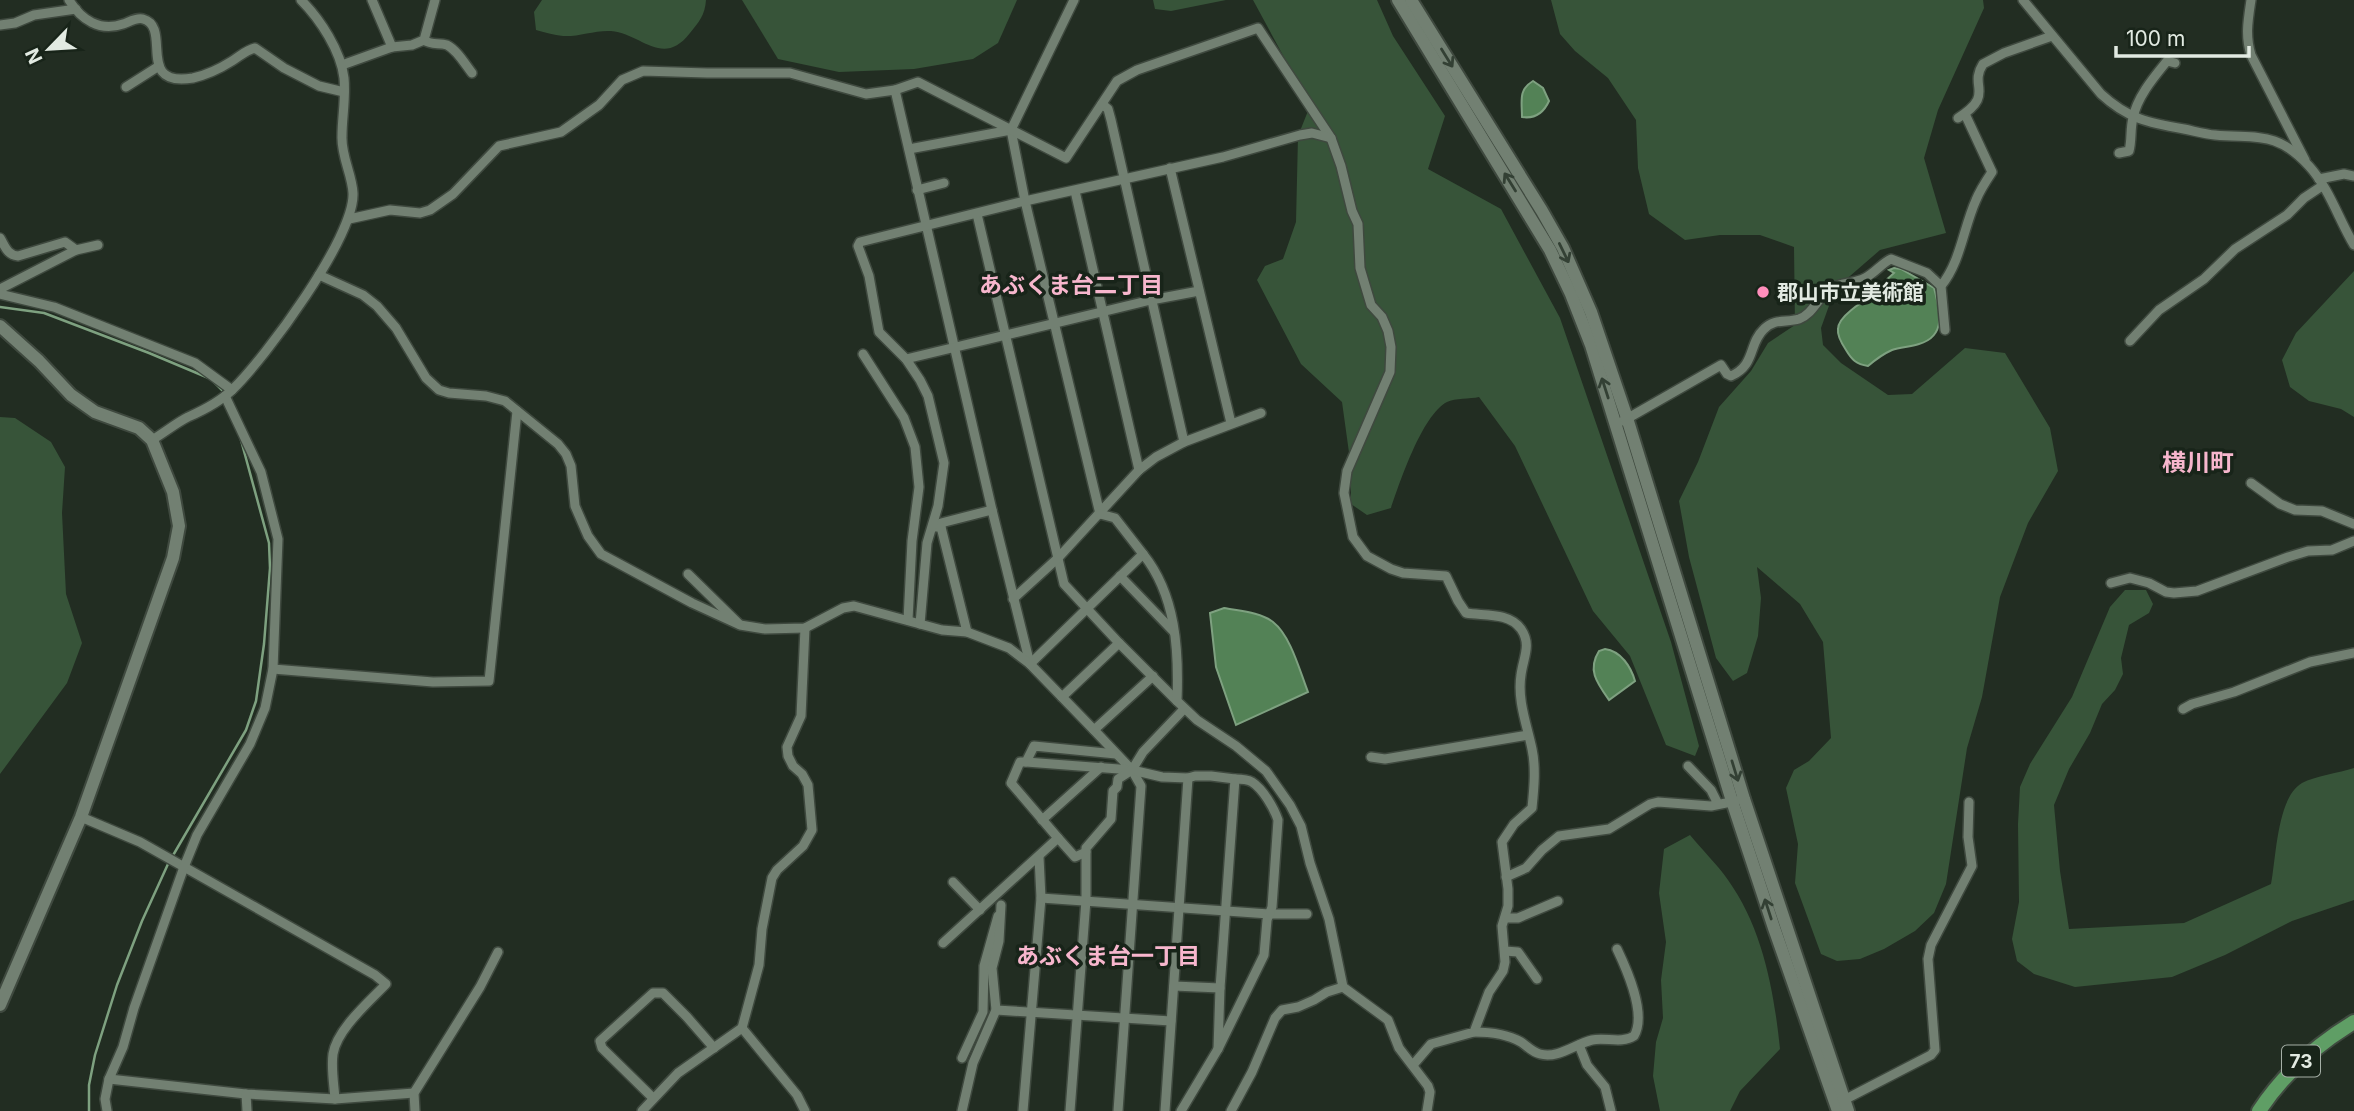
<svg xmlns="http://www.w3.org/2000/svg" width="2354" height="1111" font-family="Inter,'Noto Sans JP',sans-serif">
<rect width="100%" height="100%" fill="#222d22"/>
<g fill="#375439">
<path d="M542 0H706C705 15 699 22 690 33 663 68 642 34 611 31 595 30 578 37 563 36 554 35 544 32 536 30L534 12Z"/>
<path d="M742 0H1017L998 43 973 59 914 69 839 72 778 59Z"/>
<path d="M1153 0H1226L1171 11 1155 9Z"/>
<path d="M1253 0H1377L1393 36 1445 116 1428 169 1501 209 1560 318 1671 642 1699 746 1695 756 1666 745 1630 656 1593 611 1515 446 1479 397C1470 399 1455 398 1447 402 1422 415 1400 482 1391 508L1367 515 1351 504V467L1342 402 1301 364 1257 280 1265 266 1283 259 1296 222 1298 136 1308 111 1292 72Z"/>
<path d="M1551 0H1983L1984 8 1938 110 1924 158 1946 233 1880 250 1835 289 1821 328 1823 345 1841 363 1888 395 1912 394 1965 348 2005 353 2050 428 2058 471 2028 523 2000 597 1982 697 1967 748 1946 884 1934 913 1915 931 1884 949 1860 959 1837 961 1821 954 1795 883 1798 844 1786 788 1794 770 1809 761 1831 738 1823 642 1800 604 1757 567 1761 598 1758 636 1747 673 1733 681 1716 658 1689 557 1679 501 1698 462 1719 407 1751 371 1768 343 1795 325 1794 247 1760 235H1720L1685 240 1649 214 1638 168 1636 120 1608 78 1575 51 1560 34Z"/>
<path d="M2354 271V417L2341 409 2309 401 2290 387 2282 360 2296 333Z"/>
<path d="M0 417 15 418 51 442 65 467 62 513 66 594 82 643 67 683 0 774Z"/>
<path d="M2125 590H2146L2153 604 2149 613 2129 625 2121 658 2123 674 2115 690 2102 704 2090 733 2069 769 2054 805 2060 871 2069 929 2184 923 2271 884C2276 859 2277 797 2302 783 2315 776 2339 773 2354 768V900L2292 921 2225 955 2172 977 2075 987 2034 974 2017 961 2012 939 2019 902 2018 824 2020 787 2030 764 2072 697 2110 607Z"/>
<path d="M1690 835C1702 850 1717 864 1728 880 1763 929 1774 991 1780 1049L1740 1091 1730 1111H1660L1653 1076 1656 1042 1663 1018 1661 980 1666 942 1659 893 1664 849Z"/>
</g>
<g fill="#538256" stroke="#7ea180" stroke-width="2">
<path d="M1533 81 1543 88 1549 101C1544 112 1535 119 1522 117 1522 101 1518 90 1533 81Z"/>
<path d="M1894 268 1901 269 1934 288C1940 310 1947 336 1919 344 1910 347 1900 347 1892 350 1883 354 1875 360 1868 366 1856 364 1852 360 1846 350 1842 344 1837 336 1838 329 1838 314 1871 297 1883 289L1884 282 1894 273 1889 270Z"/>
<path d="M1224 608C1239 611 1260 612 1273 622 1291 636 1300 672 1308 692L1236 725 1216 667 1210 613Z"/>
<path d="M1605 649C1621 651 1631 667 1635 681L1609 700C1597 683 1587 670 1599 651Z"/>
</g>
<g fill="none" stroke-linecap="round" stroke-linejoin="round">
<g stroke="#7ea180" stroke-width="2.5">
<path d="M0 307 44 313 149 353 211 379 226 394"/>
<path d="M89 1111V1085L95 1055 117 985 142 921 168 864 246 730 256 701 264 644 270 568 269 543 241 440"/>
</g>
<g stroke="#3f493f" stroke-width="12">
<g id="street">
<path d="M69 0C81 20 100 32 123 24 129 22 137 17 143 19 173 27 134 88 193 78 206 75 221 68 232 61 240 56 246 50 255 48L284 68 319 86 344 92"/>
<path d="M372 0 392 47"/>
<path d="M1074 0 1011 130 1025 201 1100 514"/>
<path d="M2023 0 2101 94C2128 119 2149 123 2184 129 2194 131 2205 134 2215 135 2257 139 2276 130 2309 166 2329 188 2339 220 2354 245"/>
<path d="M2251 0C2248 20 2245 36 2251 55L2305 160"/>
<path d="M0 25 15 23 34 15 76 9"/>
<path d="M424 40C432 46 439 42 447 45 457 50 465 64 472 73"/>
<path d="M342 65 392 47 412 45 424 40 435 0"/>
<path d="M126 87 159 66"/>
<path d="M895 90 992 510 1030 664"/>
<path d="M1102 104 1108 109 1111 120 1184 442"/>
<path d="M1958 118C1996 94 1968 87 1983 64L2004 53 2052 36"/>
<path d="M909 149 1011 130"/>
<path d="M2119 153 2129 151C2132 140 2130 129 2133 118 2137 97 2154 77 2167 61L2175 63"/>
<path d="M1170 168 1231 423"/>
<path d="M2319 179 2344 174 2354 176"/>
<path d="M917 190 944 183"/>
<path d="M1075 191 1139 470"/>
<path d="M977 214 1064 584 1119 643 1177 701"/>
<path d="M349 219 390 210 420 213 430 210 453 194 499 146 561 132 599 105 622 80 643 71 707 73H790L866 94 895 90 918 82 1066 158 1117 81 1137 70 1258 28 1331 138 1341 166 1352 211 1358 224 1360 268 1371 305 1382 317 1388 331 1391 347 1390 372 1347 471 1344 493 1353 537 1367 556 1391 569 1403 573 1446 576 1458 601 1466 613C1484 616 1509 612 1521 629 1532 645 1523 658 1521 675 1517 700 1527 725 1532 749 1536 768 1534 788 1532 808L1514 824 1502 842 1508 889V906L1502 926 1505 962 1503 971 1489 992 1474 1032 1431 1044 1413 1065"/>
<path d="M0 238C5 246 7 255 18 256L65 242 76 250"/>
<path d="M319 275 363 295 377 306 396 328 426 378 439 390 449 393 486 396 505 401 558 444 566 454 571 466 575 506 588 536 601 554 692 603 740 625 765 629 805 628 843 608 854 606 942 630 967 632 1009 648 1030 664 1094 730 1132 770 1141 786 1118 1111"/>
<path d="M0 289 76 250 98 245"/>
<path d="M0 294 54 307 195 363 232 390"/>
<path d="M1945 330 1941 286C1961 261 1963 229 1976 200 1980 190 1986 181 1992 172L1965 114"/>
<path d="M2130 341 2159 310 2204 279 2235 249 2287 215 2304 198 2322 186"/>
<path d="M863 354 904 418 915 447 919 487 912 541 908 620"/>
<path d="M906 359 1151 300 1199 291"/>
<path d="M1623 421 1721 365 1727 374 1731 376C1756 365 1748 344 1764 329 1775 318 1786 323 1799 319 1813 314 1818 297 1830 289 1841 282 1854 284 1865 278 1875 273 1882 263 1891 259L1927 273 1941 286"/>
<path d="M152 440C164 433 176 423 188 417 204 410 220 402 233 389 265 358 355 237 353 193 352 174 341 156 342 136 342 117 346 98 344 78 341 51 320 19 301 0"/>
<path d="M2251 483 2280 504 2295 510 2322 511 2354 524"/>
<path d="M936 527H941V523L992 510"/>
<path d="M941 527 967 632"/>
<path d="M1143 554C1176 595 1179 650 1177 701L1197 720 1236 746 1266 771 1290 805 1301 826 1310 863 1329 919 1343 987 1388 1020 1399 1048 1428 1086 1430 1092 1427 1111"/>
<path d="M688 574 739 624"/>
<path d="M1120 576 1174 632"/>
<path d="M2111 583 2130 578 2149 583 2166 592 2174 593 2197 591 2288 557 2308 551 2332 550 2354 541"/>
<path d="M1013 599 1058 558 1139 470 1156 457 1184 442 1261 413"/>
<path d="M920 624 927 543 938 506 944 463 928 396 920 380 906 359 879 332 869 276 858 246 860 242 1025 201 1223 157 1300 135 1312 133 1331 138"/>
<path d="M1030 664 1143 554 1115 518 1100 514"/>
<path d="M273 669 433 682 489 681 517 411"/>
<path d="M1062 697 1119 643"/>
<path d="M2183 709 2192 704 2234 692 2310 662 2354 653"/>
<path d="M1094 730 1153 676"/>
<path d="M1371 757 1385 759 1528 735"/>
<path d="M1026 762 1132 770 1162 777 1188 778 1195 776H1211L1235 779 1220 988 1218 1049"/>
<path d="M1688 766 1711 790 1718 804"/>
<path d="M81 817 140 842 375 975 386 984C369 1002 337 1029 333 1054 331 1068 334 1085 335 1099"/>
<path d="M1042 820 1101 767"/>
<path d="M1058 838 1075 857 1086 852V848L1111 819 1113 791 1117 787 1118 779 1132 770 1143 752 1184 709"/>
<path d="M1506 877 1526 868 1542 850 1559 836 1609 829 1650 804 1658 802 1711 806 1736 801"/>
<path d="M953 882 980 910"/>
<path d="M1041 898 1269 914H1307"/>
<path d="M1505 918H1518L1558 901"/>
<path d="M943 943 1058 838 1011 783 1020 762H1026L1034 746 1116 754"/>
<path d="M1505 951 1518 952 1537 979"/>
<path d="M1174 986 1220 988"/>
<path d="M996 1010 1171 1021"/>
<path d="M1474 1032C1490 1032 1507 1034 1521 1042 1527 1046 1532 1052 1540 1054 1558 1059 1575 1044 1592 1040 1606 1037 1621 1044 1634 1036 1647 1014 1627 970 1617 949"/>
<path d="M1579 1045 1587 1065 1605 1087 1611 1111"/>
<path d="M962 1058 983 1012 984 966 998 916"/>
<path d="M109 1079 246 1094 335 1099 414 1093"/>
<path d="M246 1094 247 1111"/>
<path d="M653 1098 602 1048 600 1041 653 993H663L687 1017 714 1048"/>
<path d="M1844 1100 1931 1055 1935 1050 1928 959 1931 945 1972 866 1968 837 1969 802"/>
<path d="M107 1111 105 1099 109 1079 123 1047 134 1008 184 867 197 835 250 744 265 708 273 669 278 539 261 472 225 396"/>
<path d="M415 1111 414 1093 480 987 498 952"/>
<path d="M642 1111 678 1073 742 1028"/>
<path d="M805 1111 797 1095 742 1028 759 965 762 929 772 878 777 870 803 846 812 830 808 785 802 774 793 766 788 756 787 747 801 716 805 628"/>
<path d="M962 1111 973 1063 996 1010 992 968 999 941 1001 905"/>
<path d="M1023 1111 1041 898 1039 857"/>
<path d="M1070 1111 1086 900V852"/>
<path d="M1165 1111 1188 778"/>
<path d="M1181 1111 1218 1049 1264 955 1267 920 1272 907 1278 820C1274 808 1263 789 1252 782 1247 779 1240 779 1235 779"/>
<path d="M1231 1111 1252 1072 1275 1018 1282 1010 1298 1007 1314 1000 1327 992 1343 987"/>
</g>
</g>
<g stroke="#3f493f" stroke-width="16">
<g id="secondary">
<path d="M1398 0 1550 250 1571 294 1591 345 1732 801 1774 928 1838 1111"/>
<path d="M1411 0 1542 211 1563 248 1591 312 1627 418 1744 799 1848 1111"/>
<path d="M0 326 39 361 71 395 95 412 139 428 152 440 173 492 179 526 173 558 81 817 0 1005"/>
</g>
</g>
<g stroke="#3f493f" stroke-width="18">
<path id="primary" d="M2259 1111C2284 1073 2316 1045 2354 1022"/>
</g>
<use href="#street" stroke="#728072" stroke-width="9"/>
<use href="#secondary" stroke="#728072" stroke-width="12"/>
<use href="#primary" stroke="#5f9e65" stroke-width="14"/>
</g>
<defs><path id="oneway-shaft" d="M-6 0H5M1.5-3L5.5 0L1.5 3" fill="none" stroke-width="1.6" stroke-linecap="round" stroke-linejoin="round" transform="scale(1.75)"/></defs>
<g stroke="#334034">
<use href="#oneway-shaft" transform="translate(1447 58) rotate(58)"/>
<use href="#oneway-shaft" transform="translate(1510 182) rotate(-122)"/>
<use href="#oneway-shaft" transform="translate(1564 253) rotate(64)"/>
<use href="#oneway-shaft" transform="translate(1605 388) rotate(-108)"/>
<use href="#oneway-shaft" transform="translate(1735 771) rotate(73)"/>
<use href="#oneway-shaft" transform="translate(1768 909) rotate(-108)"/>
</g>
<circle fill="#ff8ebb" stroke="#182419" stroke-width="2.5" cx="1763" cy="292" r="7"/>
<g text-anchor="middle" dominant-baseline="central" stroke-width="7" stroke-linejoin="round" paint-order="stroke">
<rect fill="#182419" stroke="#a5afa6" stroke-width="2" x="2282" y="1045.5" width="38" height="31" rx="5"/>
<g font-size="19" font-weight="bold" fill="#e2eae2">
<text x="2301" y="1061">73</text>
</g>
<g font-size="21" font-weight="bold" fill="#e2eae2" stroke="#182419" text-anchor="start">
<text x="1777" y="292">郡山市立美術館</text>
</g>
<g font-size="23" font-weight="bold" fill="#f7b6cd" stroke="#182419">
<text x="1071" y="285">あぶくま台二丁目</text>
<text x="1108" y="956">あぶくま台一丁目</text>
</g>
<g font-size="24" font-weight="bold" fill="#f7b6cd" stroke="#182419">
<text x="2198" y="462">横川町</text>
</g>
</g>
<g transform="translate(49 49) rotate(245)" stroke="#182419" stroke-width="5" paint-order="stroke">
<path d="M0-5L12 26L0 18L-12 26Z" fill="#e2eae2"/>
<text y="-10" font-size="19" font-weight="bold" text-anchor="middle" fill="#e2eae2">N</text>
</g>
<path d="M2116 46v10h133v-10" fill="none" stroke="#e2eae2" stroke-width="3.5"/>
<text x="2126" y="46" font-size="21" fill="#e2eae2" stroke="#182419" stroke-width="5" paint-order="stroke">100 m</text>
</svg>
